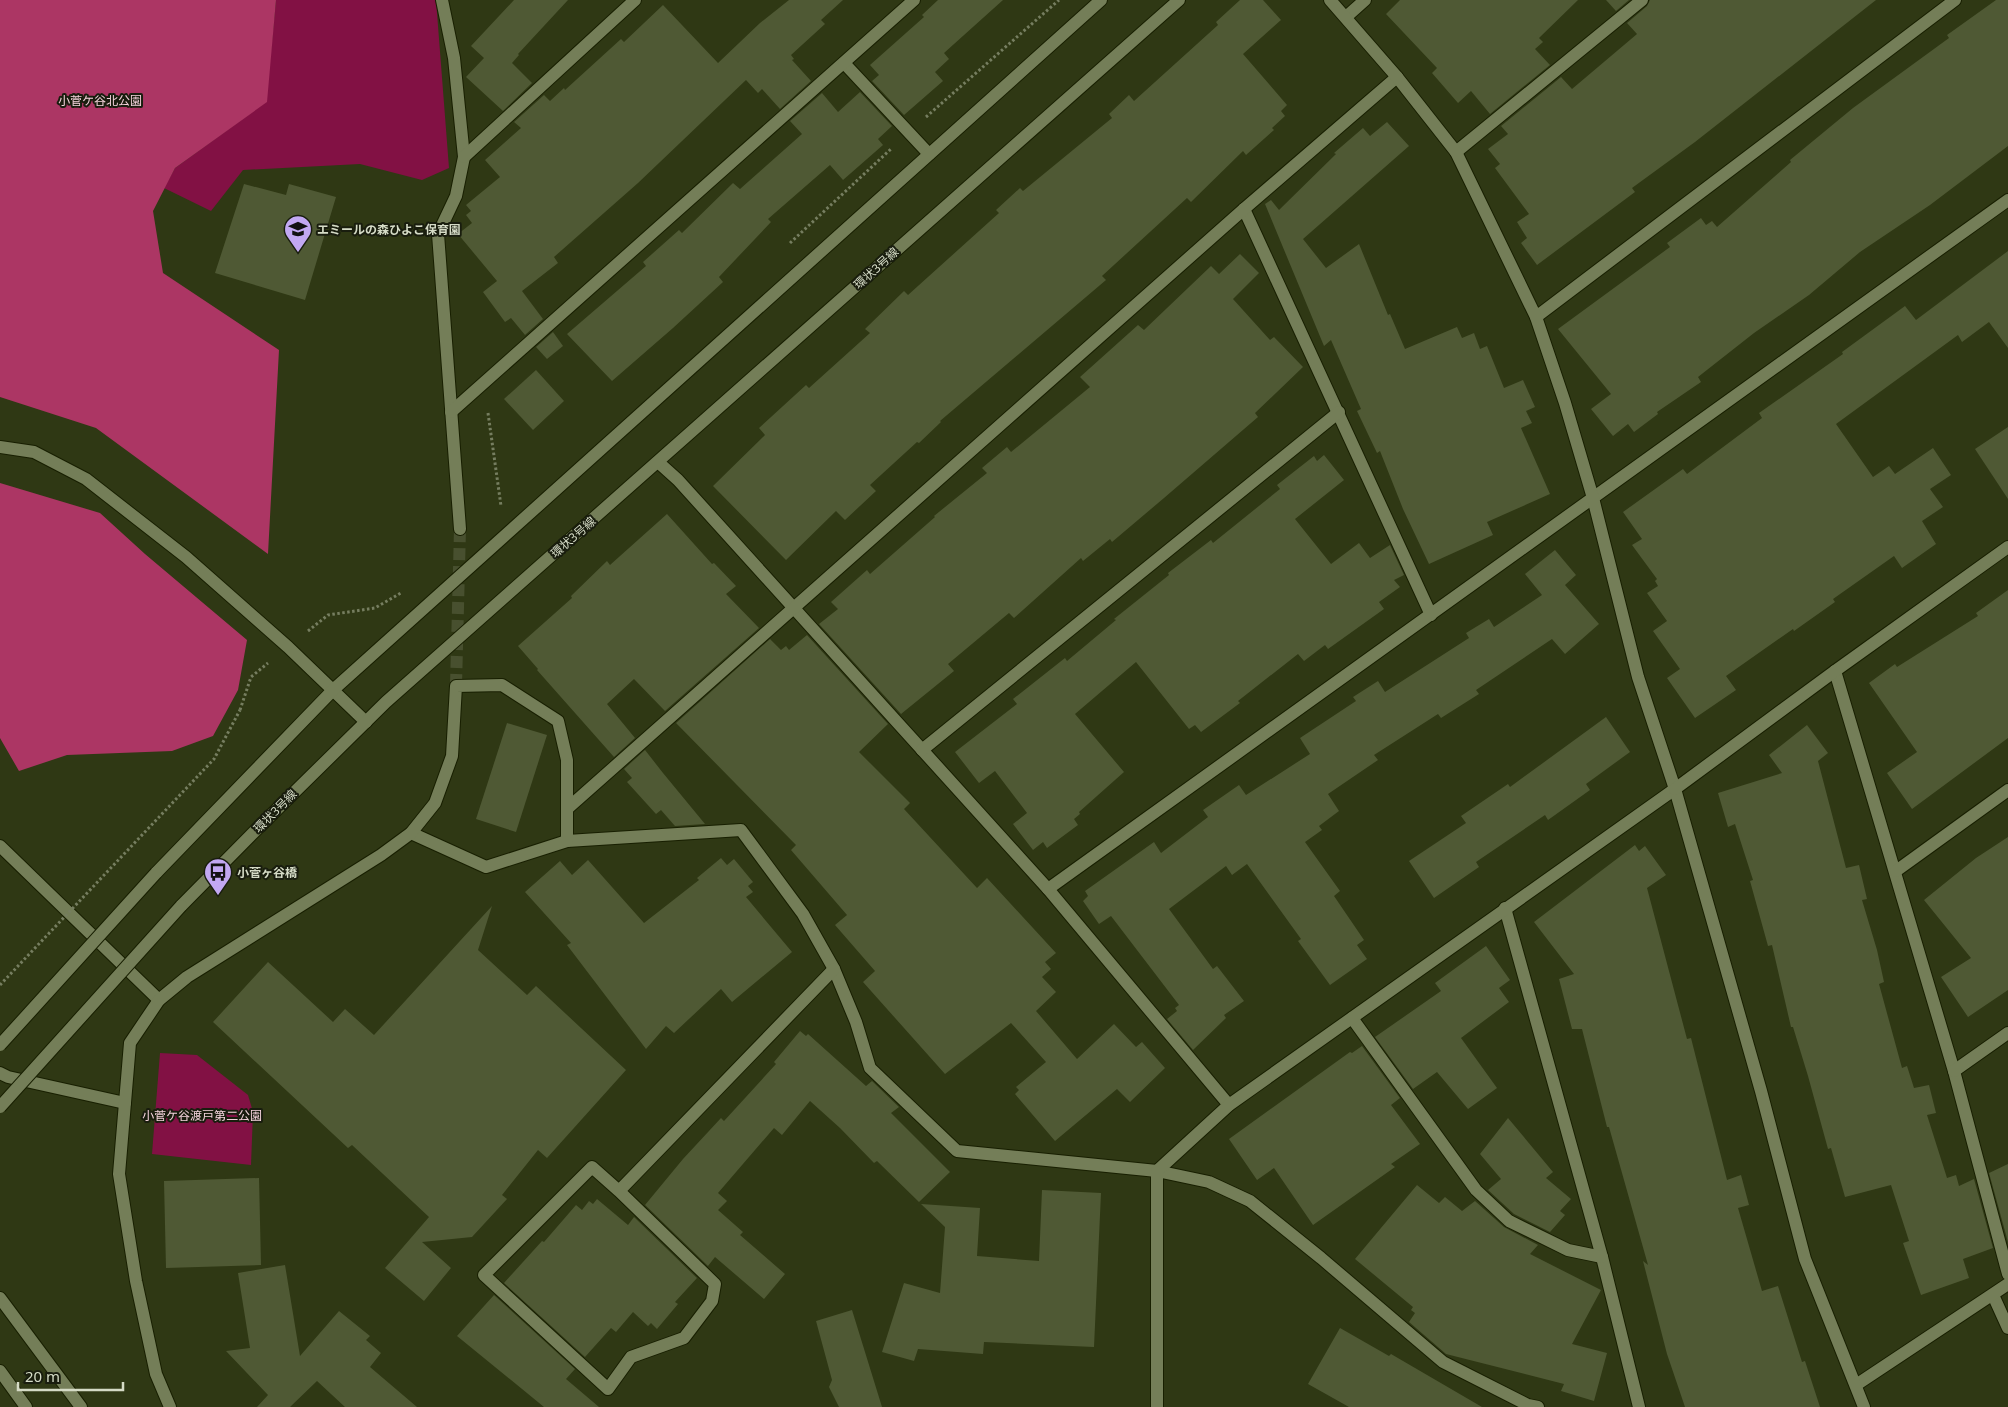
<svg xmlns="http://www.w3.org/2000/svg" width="2008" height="1407" font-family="'Noto Sans','Noto Sans JP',sans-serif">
<rect width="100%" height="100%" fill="#2f3814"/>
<g fill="#821144">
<path d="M276 0H436L449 168 422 180 360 164 243 170 211 211 164 188 175 168 266 102Z"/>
<path d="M160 1053 197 1055 248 1095 253 1112 251 1165 152 1154Z"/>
</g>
<g fill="#ac3664">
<path d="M0 0H276L267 102 175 168 153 211 163 273 279 350 268 554 96 428 0 397Z"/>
<path d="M0 483 100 513 145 554 247 640 238 690 213 736 172 751 67 755 19 771 0 738Z"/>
</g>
<g fill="#4f5934">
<path d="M514 0H568L518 54 519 55 512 63 532 83 503 111 466 77 484 58 471 46Z"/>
<path d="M789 0H843L821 20 825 24 791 55 794 59 792 60 811 81 780 109 762 89 758 93 746 80 638 183 554 257 558 263 522 291 543 319 525 335 511 318 505 322 483 292 497 281 458 234 472 223 466 215 471 211 466 205 500 177 485 160 521 128 514 122 544 95 550 101 564 88 565 90 621 39 624 42 663 5 718 63 760 23Z"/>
<path d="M938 0H1003L944 53 949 59 935 72 943 81 904 115 872 81 879 75 870 65 924 17 922 15Z"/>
<path d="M1240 0H1263L1281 20 1243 54 1287 105 1281 111 1285 116 1272 128 1274 130 1246 155 1243 151 1191 202 1187 198 1102 276 1106 280 940 421 941 422 919 443 917 442 870 485 876 491 845 520 836 511 786 560 713 486 765 435 759 428 806 385 809 388 870 333 865 329 904 291 908 295 999 213 996 210 1020 188 1023 191 1112 118 1109 114 1129 95 1134 101 1218 25 1216 22Z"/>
<path d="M1400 0H1578L1539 38 1543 42 1535 49 1550 65 1490 114 1471 91 1458 103 1432 73 1437 68 1386 14Z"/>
<path d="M1606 0H1629L1616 11Z"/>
<path d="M1650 0H1876L1695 142 1632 188 1635 192 1537 265 1521 243 1527 238 1517 222 1529 214 1495 168 1500 164 1488 149 1508 134 1501 126 1561 77 1572 89 1637 34 1627 23 1647 6Z"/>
<path d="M1996 0H2008V146L1930 205 1860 252 1809 295 1754 333 1698 377 1701 382 1657 412 1658 414 1634 432 1628 424 1613 436 1591 409 1611 394 1558 329 1670 247 1667 243 1701 218 1706 225 1712 221 1717 227 1791 162 1790 160 1853 108 1949 38 1947 35Z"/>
<path d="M860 92 892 126 878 139 883 145 843 180 830 165 768 219 771 222 719 277 723 282 673 328 612 381 567 334 646 266 643 262 679 230 682 233 733 183 740 189 802 134 790 121 822 93 838 112Z"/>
<path d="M1387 122 1409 146 1303 239 1326 268 1359 244 1388 315 1390 314 1405 349 1457 327 1462 338 1474 333 1480 349 1487 346 1504 388 1523 380 1535 407 1526 411 1532 423 1521 428 1550 494 1487 522 1493 535 1429 564 1403 509 1380 451 1377 453 1357 411 1361 409 1331 340 1324 346 1265 204 1271 200 1279 210 1336 154 1334 153 1363 128 1370 136Z"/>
<path d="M244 184 286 195 289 184 336 197 305 300 215 273Z"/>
<path d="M2008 251V348L1989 322 1962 342 1958 335 1836 424 1873 477 1889 466 1895 474 1933 448 1951 475 1930 489 1943 507 1922 521 1936 544 1902 568 1894 556 1833 599 1835 602 1794 631 1793 629 1726 676 1736 690 1695 718 1667 678 1680 669 1653 631 1667 621 1647 593 1658 586 1655 581 1657 579 1632 545 1642 539 1623 512 1683 469 1687 474 1762 418 1759 413 1843 354 1842 352 1905 306 1916 320Z"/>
<path d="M1240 254 1259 273 1233 299 1270 340 1274 337 1303 367 1255 413 1258 417 1164 498 1112 542 1110 539 1083 561 1081 558 1014 618 1009 613 948 664 954 671 901 714 819 624 838 609 831 602 867 570 870 574 935 517 934 516 987 473 982 468 1007 447 1011 452 1090 387 1080 377 1138 325 1144 330 1211 266 1219 274Z"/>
<path d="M553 332 563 346 547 359 536 347Z"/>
<path d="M536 370 564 401 533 430 504 399Z"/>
<path d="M2008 427V499L1975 449Z"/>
<path d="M1324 455 1344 480 1295 519 1331 564 1359 543 1370 558 1390 545 1404 575 1394 580 1400 587 1379 602 1384 609 1328 649 1325 645 1304 661 1298 654 1238 701 1240 703 1201 732 1195 725 1189 729 1136 662 1075 714 1124 772 1079 812 1080 814 1074 819 1078 825 1047 848 1043 842 1033 850 1013 824 1027 813 995 771 979 783 955 752 1017 704 1013 699 1065 658 1067 661 1116 620 1114 619 1169 575 1168 573 1211 540 1213 543 1280 489 1277 485 1314 456 1317 461Z"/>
<path d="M667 514 712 564 714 563 736 586 726 594 759 628 665 711 634 679 607 704 635 738 614 757 537 670 538 669 518 646 572 598 571 596 607 561 610 565Z"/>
<path d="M1555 550 1576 575 1565 585 1599 624 1565 654 1552 639 1476 690 1479 694 1441 718 1438 714 1374 755 1378 760 1328 794 1339 811 1319 826 1322 830 1305 842 1340 891 1334 896 1364 940 1357 945 1367 959 1330 985 1298 941 1301 939 1247 864 1232 875 1226 866 1169 909 1213 969 1217 966 1244 1001 1224 1015 1226 1018 1193 1050 1167 1019 1177 1011 1175 1008 1179 1005 1111 916 1099 924 1083 901 1088 896 1085 891 1154 842 1161 853 1208 817 1203 810 1239 785 1246 795 1310 754 1300 738 1356 701 1353 697 1378 681 1385 692 1469 638 1466 633 1489 619 1494 627 1542 595 1525 574Z"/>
<path d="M2008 590V738L1912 809 1887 773 1917 752 1869 683 1895 664 1897 667 1978 616 1976 613Z"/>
<path d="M807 635 888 724 859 752 910 803 904 809 977 888 987 878 1056 953 1045 962 1051 969 1042 977 1056 992 1036 1011 1077 1059 1114 1024 1136 1047 1142 1042 1165 1068 1130 1102 1117 1089 1055 1141 1015 1094 1019 1090 1016 1087 1046 1062 1011 1023 945 1074 863 982 875 971 835 925 847 915 791 850 796 845 676 723 770 639 781 650 786 646 789 650Z"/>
<path d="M1606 717 1630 752 1586 784 1590 790 1548 820 1545 815 1476 862 1479 867 1434 898 1409 861 1466 823 1461 816 1508 784 1510 787Z"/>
<path d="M507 723 547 735 516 832 476 819Z"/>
<path d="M1807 725 1828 753 1818 761 1846 868 1859 865 1867 899 1862 900 1877 950 1884 982 1879 984 1902 1068 1907 1066 1914 1088 1929 1085 1936 1113 1927 1115 1947 1178 1956 1175 1959 1186 1974 1179 1993 1248 1963 1259 1969 1278 1921 1295 1903 1243 1909 1241 1891 1185 1845 1197 1831 1148 1828 1149 1808 1076 1793 1027H1791L1772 945 1768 946 1750 881 1753 880 1735 824 1728 827 1718 793 1782 773 1769 755Z"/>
<path d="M645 750 663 773 705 824 675 826 661 810 656 814 627 782 632 778 624 769Z"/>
<path d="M2008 837V990L1968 1017 1941 977 1971 958 1924 900 1976 858Z"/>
<path d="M1635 845 1639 851 1645 846 1666 875 1647 888 1687 1039 1691 1038 1727 1180 1741 1175 1749 1205 1738 1208 1762 1291 1778 1286 1802 1362 1805 1361 1820 1407H1685L1667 1354 1643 1261 1648 1265 1609 1127H1607L1582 1029H1572L1559 979 1574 974 1534 922Z"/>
<path d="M721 858 727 865 734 859 753 882 748 886 753 892 746 897 792 952 732 1002 721 989 674 1033 666 1026 646 1049 567 945 571 943 525 892 560 861 572 875 588 860 644 923 699 880 697 878Z"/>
<path d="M492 906 478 950 527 995 536 986 626 1070 547 1158 538 1150 502 1195 507 1199 472 1237 422 1242 451 1268 424 1301 385 1268 429 1217 352 1145 348 1148 213 1022 268 962 333 1022 345 1009 374 1035Z"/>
<path d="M1486 946 1510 980 1499 988 1509 1002 1461 1038 1497 1088 1468 1109 1437 1072 1413 1089 1375 1037 1441 991 1435 983Z"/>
<path d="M800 1031 806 1036 808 1034 866 1086 872 1081 899 1107 891 1113 950 1172 919 1202 877 1161 874 1163 840 1128 810 1101 782 1135 774 1128 718 1193 727 1201 718 1210 743 1232 740 1235 785 1274 764 1299 715 1257 708 1266 645 1205 683 1159 721 1118 724 1121 776 1064 774 1062Z"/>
<path d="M1362 1046 1400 1098 1391 1105 1420 1144 1391 1164 1395 1167 1313 1225 1274 1168 1257 1180 1229 1139 1350 1052 1352 1053Z"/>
<path d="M1508 1118 1553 1172 1546 1178 1571 1199 1560 1211 1565 1215 1550 1232 1514 1214 1488 1190 1501 1179 1480 1154Z"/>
<path d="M2008 1164V1242L1989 1173Z"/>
<path d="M259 1178 261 1265 166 1268 164 1181Z"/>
<path d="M1417 1185 1439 1203 1445 1197 1462 1211 1475 1201 1504 1227 1538 1245 1530 1254 1601 1290 1572 1344 1607 1353 1594 1401 1561 1391 1564 1384 1446 1354 1409 1322 1415 1313 1411 1310 1413 1307 1355 1259Z"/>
<path d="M1042 1190 1101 1193 1094 1347 984 1342 983 1354 918 1349 914 1361 882 1352 904 1283 940 1293 945 1227 921 1204 980 1208 977 1256 1039 1261Z"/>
<path d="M597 1199 628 1225 634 1217 697 1278 675 1302 678 1304 657 1329 651 1323 648 1326 633 1312 616 1332 611 1328 585 1357 504 1283 542 1241 544 1242 576 1205 582 1210 589 1201 593 1204Z"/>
<path d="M285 1265 300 1356 339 1311 370 1336 366 1340 381 1353 370 1367 417 1407H345L317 1381 290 1407H257L268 1395 226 1351 250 1348 238 1273Z"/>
<path d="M494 1295 575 1369 566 1379 599 1407H544L457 1336Z"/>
<path d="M852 1310 882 1407H839L829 1387 832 1380 816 1321Z"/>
<path d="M1340 1328 1389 1356 1391 1354 1482 1407H1349L1308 1384Z"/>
</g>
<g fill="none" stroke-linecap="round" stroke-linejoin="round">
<path stroke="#48502f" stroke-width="12" stroke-dasharray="12 6" stroke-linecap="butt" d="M456 686 460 529"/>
<g stroke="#181f00" stroke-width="14">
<g id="minor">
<path d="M442 0 454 58 464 157 456 196 438 234 460 529"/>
<path d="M1346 17 1365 0"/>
<path d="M844 63 929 154"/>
<path d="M1456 152 1642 0"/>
<path d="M464 157 635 0"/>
<path d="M1244 209 1431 615"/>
<path d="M1536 317 1955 0"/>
<path d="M451 412 914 0"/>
<path d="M658 462 678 480 1048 889 1229 1105"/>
<path d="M1835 671 1954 1071 2008 1274"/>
<path d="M922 750 1339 412"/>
<path d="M568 808 1244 209 1397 77"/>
<path d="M411 833 486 867 567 841 741 830 803 914 834 969 856 1022 870 1068 957 1151 1157 1171 1209 1182 1250 1201 1321 1258 1443 1362 1528 1405 1538 1407"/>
<path d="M0 846 159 1000"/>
<path d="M1896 871 2008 790"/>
<path d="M1048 889 2008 200"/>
<path d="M1505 908 1602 1257 1639 1407"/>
<path d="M1352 1018 1476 1190 1509 1221 1568 1250 1602 1257"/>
<path d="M1954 1071 2008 1033"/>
<path d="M0 1073 8 1077 125 1103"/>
<path d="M619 1191 592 1167 484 1275 608 1389 631 1357 684 1338 712 1301 715 1284 619 1191 834 969"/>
<path d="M1993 1295 2008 1328"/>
<path d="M1856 1385 2008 1284"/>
<path d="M170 1407 156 1374 136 1281 119 1174 130 1043 159 1000 187 977 381 855 411 833 435 803 452 756 456 686 502 685 558 721 567 760V841"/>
<path d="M1157 1407V1171L1229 1105 1675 789"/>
</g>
</g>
<g stroke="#181f00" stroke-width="14">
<g id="tertiary">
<path d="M1330 0 1397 77 1456 152 1536 317 1565 403 1593 498 1638 677 1675 789 1761 1091 1805 1259 1864 1407"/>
<path d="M0 447 34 452 86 479 186 557 288 647 366 722"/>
<path d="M1675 789 1835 671 2008 547"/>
<path d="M156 873 333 690 1101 0"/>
<path d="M181 906 258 828 386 702 1179 0"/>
<path d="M0 1298 81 1407"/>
<path d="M0 1371 26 1407"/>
</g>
</g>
<g stroke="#767e60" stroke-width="3" stroke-dasharray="2.5 2.5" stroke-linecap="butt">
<path d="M926 117 1059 0"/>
<path d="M790 243 892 148"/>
<path d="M488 413 501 506"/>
<path d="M308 631 328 615 375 608 401 593"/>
<path d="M240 710 251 677 268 663"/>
</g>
<use href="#minor" stroke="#747e58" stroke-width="12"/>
<use href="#tertiary" stroke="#747e58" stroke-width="12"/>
<g stroke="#181f00" stroke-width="14" stroke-linecap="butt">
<g id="tertiary-bridge">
<path d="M0 1045 156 873"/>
<path d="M0 1107 181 906"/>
</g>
</g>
<path stroke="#767e60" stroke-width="3" stroke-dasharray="2.5 2.5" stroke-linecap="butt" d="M0 985 214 759 240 710"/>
<use href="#tertiary-bridge" stroke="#747e58" stroke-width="12"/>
</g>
<defs>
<g id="school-pin" transform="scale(1.4375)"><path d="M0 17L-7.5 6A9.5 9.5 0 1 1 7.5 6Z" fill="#c2a8f2" stroke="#191d0e"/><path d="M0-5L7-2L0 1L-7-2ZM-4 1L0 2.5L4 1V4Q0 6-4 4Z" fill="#111"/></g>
<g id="bus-pin" transform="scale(1.4375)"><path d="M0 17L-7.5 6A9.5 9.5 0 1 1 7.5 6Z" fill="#c2a8f2" stroke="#191d0e"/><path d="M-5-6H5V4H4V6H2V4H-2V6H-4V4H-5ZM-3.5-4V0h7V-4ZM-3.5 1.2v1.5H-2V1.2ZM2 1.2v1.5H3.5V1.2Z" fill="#111"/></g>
</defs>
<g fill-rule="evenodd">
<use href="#school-pin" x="298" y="229"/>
<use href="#bus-pin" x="218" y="872"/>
</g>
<g text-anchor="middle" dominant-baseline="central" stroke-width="4" stroke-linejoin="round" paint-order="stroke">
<g font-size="12" fill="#f4d3dc" stroke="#191d0e">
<text x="100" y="100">小菅ケ谷北公園</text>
<text x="202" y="1115">小菅ケ谷渡戸第二公園</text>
</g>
<g font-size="12" font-weight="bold" fill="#d5dbc6" stroke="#191d0e" text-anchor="start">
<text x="317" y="229">エミールの森ひよこ保育園</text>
<text x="237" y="872">小菅ヶ谷橋</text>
</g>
<g font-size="12" fill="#d5dbc6" stroke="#191d0e">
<text transform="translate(876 268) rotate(-42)">環状3号線</text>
<text transform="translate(573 537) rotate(-41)">環状3号線</text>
<text transform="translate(275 811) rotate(-45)">環状3号線</text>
</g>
</g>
<path d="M18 1382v8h105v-8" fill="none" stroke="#d5dbc6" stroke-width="2.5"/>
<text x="25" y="1382" font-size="15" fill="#d5dbc6" stroke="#191d0e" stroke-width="4" paint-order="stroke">20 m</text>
</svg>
